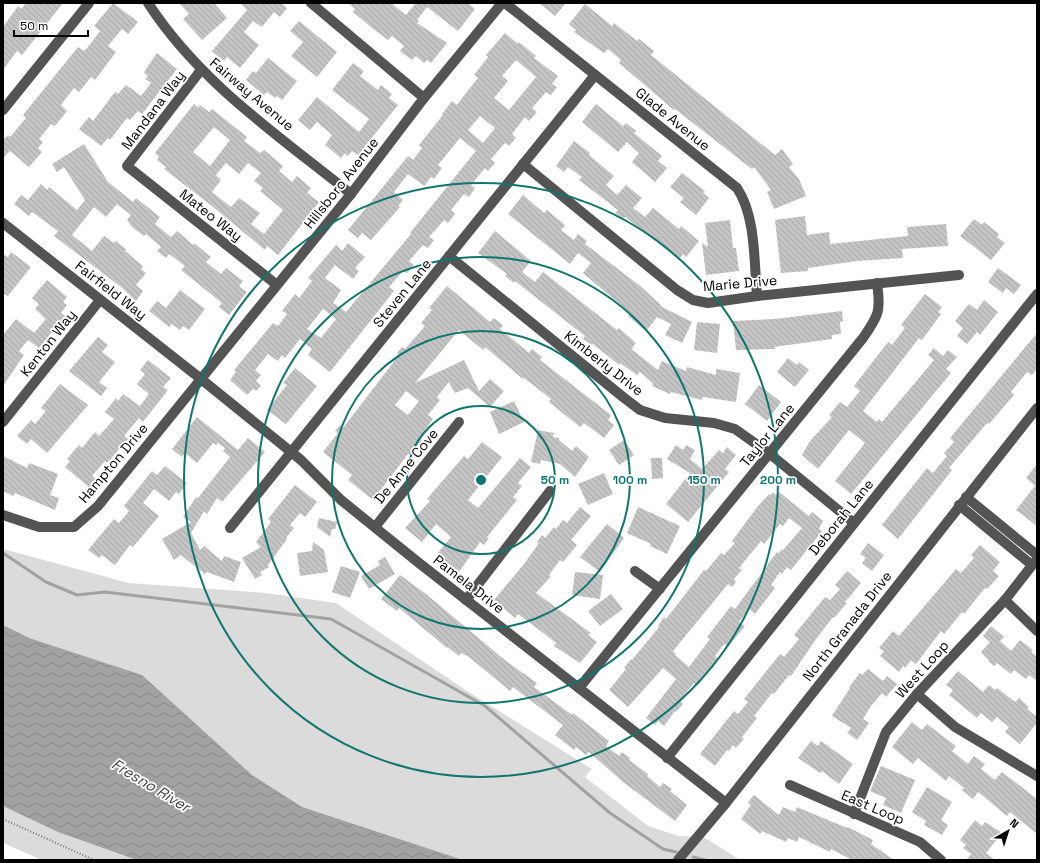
<svg xmlns="http://www.w3.org/2000/svg" width="1040" height="863" font-family="'Space Grotesk',sans-serif">
<defs>
<pattern id="water-waves" width="16" height="10" patternUnits="userSpaceOnUse"><rect width="16" height="10" fill="#a2a2a2"/><path d="M0 5q4-4 8 0t8 0" fill="none" stroke="#8a8a8a"/></pattern>
<pattern id="building-back-hatch" width="6" height="6" patternUnits="userSpaceOnUse"><rect width="6" height="6" fill="#c4c4c4"/><path d="M-1 5l2 2M0 0l6 6M5-1l2 2" fill="none" stroke="#a7a7a7"/></pattern>
</defs>
<rect width="100%" height="100%" fill="#fff"/>
<path fill="#dbdbdb" d="M3 549 129 583 266 593 336 603 467 691 592 769 585 777 648 826 679 836 704 837 740 860H42L3 843Z"/>
<path fill="url(#water-waves)" d="M3 625 29 638 142 675 252 775 302 807 463 860H137L58 832 3 806Z"/>
<g fill="none" stroke-linecap="round" stroke-linejoin="round">
<g stroke="#a2a2a2" stroke-width="3">
<path d="M3 553 46 582 77 595 105 592 331 619 485 706 610 813 663 849 676 852"/>
<path d="M693 857 705 860"/>
</g>
</g>
<g fill="url(#building-back-hatch)" fill-rule="evenodd">
<path d="M26 3H63L22 55 17 51 3 70V27L18 6 21 9Z"/>
<path d="M113 3 138 22 128 34 122 29 108 46 116 52 95 80 91 77 79 92 74 88 61 105 67 111 55 126 51 124 39 139 43 142 38 148 42 152 29 167 10 151 3 158V140L8 135 10 137 26 118 23 115 78 47 84 51 88 47 100 31 94 26Z"/>
<path d="M179 3H214L227 18 202 40 183 19 189 14Z"/>
<path d="M240 3H281L287 8 280 17 274 12 262 27 253 21 244 32 259 45 240 68 227 57 224 61 212 51 247 10Z"/>
<path d="M348 3H391L406 15 416 3H468L475 9 458 31 427 7 417 20 419 21 417 23 447 43 431 63 427 60 424 63 416 56 412 60 400 51 404 46 392 36 388 40 372 28 353 12 355 9Z"/>
<path d="M539 3H566L555 16Z"/>
<path d="M585 4 612 26 614 23 637 41 639 39 654 51 651 55 775 155 782 149 793 164 789 167 799 179 806 196 774 209 767 192 771 190 754 167 752 169 675 109 674 110 619 63 621 60 608 49 604 53 574 32 576 30 569 24Z"/>
<path d="M299 21 337 52 317 77 291 56 303 42 290 31Z"/>
<path d="M505 33 518 44 519 42 536 56 534 58 558 76 552 84 557 87 551 95 546 92 532 108 537 112 529 121 525 117 512 134 516 138 509 146 505 143 491 159 495 163 488 171 485 168 471 185 475 188 469 197 464 194 451 210 455 214 448 223 444 220 429 237 434 240 428 248 423 245 409 261 414 265 407 273 403 271 389 287 394 291 330 372 308 355 312 349 300 339 285 358 282 355 278 361 268 354 255 370 261 375 256 381 261 386 256 391 253 389 247 395 230 380 236 372 234 370 273 323 278 326 287 314 282 311 295 294 299 298 312 281 308 278 336 245 342 251 348 243 365 257 355 268 359 271 353 279 335 265 325 278 341 290 333 303 346 312 411 234 410 233 471 157 476 151 460 138 438 165 442 168 434 179 431 177 424 186 408 174 394 192 403 200 398 206 400 207 371 240 362 233 358 238 348 230 408 156 413 160 422 148 419 145 443 115 442 114 452 101 457 105 466 93 478 78 474 75 488 57 486 55ZM516 60 536 77 509 110 494 98 508 81 502 76ZM480 116 495 128 483 143 468 130ZM323 309 336 319 321 338 307 329Z"/>
<path d="M157 53 177 69 142 114 138 111 130 120 127 118 110 140 108 138 101 146 79 129 89 117 93 121 115 92 118 94 126 85 141 96 151 83 145 79 148 76 144 72Z"/>
<path d="M268 58 297 81 282 100 277 96 275 98 267 92 264 95 246 80 253 71 256 73Z"/>
<path d="M353 63 364 71 360 76 378 90 381 85 392 94 389 98 398 105 358 155 352 151 348 156 345 153 341 158 325 145 332 135 317 122 310 130 298 120 317 97 359 132 369 119 332 90Z"/>
<path d="M194 104 198 108 200 105 209 112 212 109 247 137 244 141 260 153 264 150 283 166 279 171 292 182 297 176 311 188 307 193 319 202 278 255 267 246 265 250 212 206 164 169 166 167 157 160 159 157 155 153ZM214 127 230 140 210 166 193 152ZM226 163 239 174 248 163 261 173 254 181 263 188 260 191 283 210 264 234 251 224 260 213 239 198 231 207 212 192 221 180 216 175Z"/>
<path d="M596 104 623 126 626 123 636 131 634 133 662 156 658 161 667 168 655 182 632 162 639 153 627 142 618 152 582 122Z"/>
<path d="M574 141 590 153 589 155 614 176 606 185 617 195 626 185 642 198 633 208 645 217 653 208 679 229 681 226 699 241 686 257 683 254 679 260 625 217 623 219 615 213 618 210 579 180 582 177 568 167 564 172 556 166Z"/>
<path d="M84 144 108 182 133 202 136 198 160 217 155 224 171 237 177 231 193 245 194 243 211 257 206 262 221 274 226 268 243 281 239 286 247 292 229 315 219 307 222 303 181 270 185 266 169 254 166 258 157 251 161 247 146 234 144 236 132 227 127 220 131 215 117 204 106 217 94 207 72 235 92 251 104 236 114 243 115 241 126 249 125 251 143 266 141 269 146 273 136 285 143 291 136 301 121 287 54 236 58 231 32 212 29 216 14 204 21 195 28 200 41 184 47 190 49 187 77 210 85 200 64 167 57 172 52 164Z"/>
<path d="M682 173 705 191 703 193 709 198 696 215 680 202 684 198 670 187Z"/>
<path d="M523 195 544 213 547 210 565 225 561 230 574 240 578 234 587 241 585 244 639 285 661 305 660 306 692 322 682 343 665 335 671 324 657 317 646 331 628 316 630 313 583 273 591 263 578 253 570 264 508 214Z"/>
<path d="M805 216 807 235 829 232 830 244 908 236 907 227 946 224 948 246 902 249 903 258 857 261 808 268V271L781 273 775 220Z"/>
<path d="M974 219 982 225 984 222 999 234 997 237 1005 243 991 260 960 236Z"/>
<path d="M730 220 733 248H736L739 271 706 275 702 243 708 247 705 223Z"/>
<path d="M495 231 531 261 522 272 535 282 543 272 617 330 619 328 636 343 631 349 658 370 662 361 686 371 687 367 716 375V369L740 373 736 402 703 397 702 400 671 392 670 394 652 386 653 383 640 372 637 375 620 363 619 365 593 344 592 345 583 339 585 336 515 281 514 283 505 276 507 274 478 253Z"/>
<path d="M11 252 31 267 8 296 3 293V254L8 257Z"/>
<path d="M998 268 1021 285 1014 294 1006 288 1003 293 988 282Z"/>
<path d="M47 280 67 297 63 302 67 305 61 313 65 316 39 348 28 340 19 351 24 355 3 386V335L16 319 34 333 46 319 35 309 39 304 32 298Z"/>
<path d="M447 286 490 322 494 318 503 325 500 329 529 353 532 349 542 357 540 360 611 415 608 420 614 425 604 438 584 423 580 427 549 402 551 399 524 378 523 379 485 347 483 350 459 330 415 383 464 360 479 391 490 379 504 391 490 407 468 388 455 393 449 382 437 397 440 400 428 415 433 419 419 438 422 440 409 455 408 454 373 500 348 480 352 475 323 452 338 433 335 431 340 425 343 428 399 355 397 353 402 347 405 349 425 326 421 323 432 310 429 308ZM406 391 419 401 408 415 395 405Z"/>
<path d="M180 290 205 309 189 330 183 326 180 330 172 324 169 327 149 311 157 301 166 308Z"/>
<path d="M925 294 942 307 938 312 941 314 922 340 919 338 863 411 877 422 879 419 882 422 934 360 928 355 934 348 943 356 948 350 957 357 946 369 951 373 851 494 835 481 865 443 849 430 818 469 802 455 810 441 832 417 829 415 840 402 847 407 860 391 854 386 888 342 892 345 905 328 901 325Z"/>
<path d="M984 300 998 312 980 335 977 332 967 344 957 336 963 328 955 321 969 304 977 310Z"/>
<path d="M842 311 843 321 840 322 841 334 832 335V339L774 347 776 349 736 350 733 321 774 319Z"/>
<path d="M697 322 720 324 717 353 694 350Z"/>
<path d="M1037 333V369L1032 375 1027 372 1011 392 1014 395 989 424 987 423 949 468 952 470 898 539 882 525 927 468 933 473 947 456 944 453 954 442 950 438Z"/>
<path d="M98 337 108 345 102 352 115 362 99 382 107 388 101 396 69 371Z"/>
<path d="M788 358 797 365 799 362 809 370 795 387 777 372Z"/>
<path d="M148 360 171 378 163 387 168 390 143 422 139 418 124 436 128 439 107 463 105 461 92 476 97 480 90 488 65 467 70 461 67 459 79 445 82 448 95 432 99 436 114 419 105 412 116 398 118 401 123 394 140 406 149 394 137 384 145 374 140 370Z"/>
<path d="M295 368 317 386 286 424 267 410 287 385 283 383Z"/>
<path d="M60 384 88 405 47 453 31 439 27 444 17 436 31 420 35 424 46 411 41 408Z"/>
<path d="M759 385 781 402 767 421 745 404Z"/>
<path d="M514 401 524 422 499 434 490 412Z"/>
<path d="M197 417 238 450 248 438 265 452 222 502 217 498 207 514 204 511 191 533 200 550 204 546 222 561 224 556 241 562 234 582 207 572 205 574 181 555 174 560 162 539 191 522 183 517 196 497 198 498 230 457 223 451 225 448 218 443 216 445 213 443 197 463 185 453 182 457 172 449Z"/>
<path d="M538 430 554 433 553 437 559 438V440L572 451 576 446 589 457 575 477 560 464 541 460 540 464 531 462Z"/>
<path d="M624 440 634 455 619 465 609 450Z"/>
<path d="M482 442 502 457 468 500 478 508 520 458 531 467 518 483 522 486 513 497 517 500 487 537 489 538 484 545 480 542 459 572 437 554 451 537 436 524 422 542 405 528 430 501 427 499 432 493 464 456 468 459Z"/>
<path d="M676 445 683 450 686 445 695 450 690 459 702 469 719 450 723 453 727 447 736 455 725 469 729 472 688 522 666 504 690 473 667 459Z"/>
<path d="M3 456 27 468 29 463 58 474 50 495 59 498 55 510 15 493 13 496 3 491Z"/>
<path d="M651 458H662L663 478 652 479Z"/>
<path d="M1037 464V526L1016 510 1035 486 1026 478Z"/>
<path d="M165 466 187 483 179 494 176 492 169 501 154 489 143 503 159 516 133 547 130 545 115 565 102 555 99 558 88 550 114 519 119 523 129 511 124 506 152 471 157 475Z"/>
<path d="M604 473 613 494 588 505 578 484Z"/>
<path d="M295 485 317 502 305 517 300 513 290 525 294 528 286 538 287 539 268 565 269 567 260 572 262 575 255 579 242 558 261 547 256 542 271 522 268 519Z"/>
<path d="M773 492 776 495 779 492 809 516 812 512 823 521 819 529 822 531 791 570 787 567 782 574 780 572 771 585 775 588 755 614 749 609 739 622 745 626 728 647 724 644 715 656 718 659 697 686 694 683 680 700 683 704 676 712 675 711 664 726 658 721 655 725 646 718 676 679 663 668 628 707 609 690 626 669 624 668 631 659 632 660 659 627 658 626 664 617 666 619 704 570 706 571 721 553 724 555 735 543 732 541 758 506 769 494 771 495ZM789 518 802 528 783 550 782 549 779 553 777 552 735 609 731 606 707 637 710 639 689 667 675 655 676 654 673 651 728 584 732 587 736 582 734 579 742 570 739 568 761 541 764 544 780 524 783 526Z"/>
<path d="M580 507 591 516 571 540 577 545 563 562 560 560 549 575 551 576 536 593 591 633 588 635 597 642 580 663 554 646 556 643 542 632 518 614 515 618 494 600 524 564 539 543 537 542 542 535 545 538 554 527 556 529 563 520 567 523Z"/>
<path d="M638 507 680 526 667 554 650 546 651 544 627 533Z"/>
<path d="M319 518 337 522 335 529H332L330 537 317 527Z"/>
<path d="M607 524 624 538 600 572 580 557Z"/>
<path d="M313 542 324 550 328 572 300 576 297 553 312 551Z"/>
<path d="M868 543 884 555 872 571 862 563 866 558 860 554Z"/>
<path d="M980 545 1000 562 993 571 999 576 987 589 985 588 964 614 962 612 944 634 941 631 916 664 911 660 905 668 903 666 899 672 880 656 884 651 879 648 893 631 899 636 956 569 961 573 974 558 971 555Z"/>
<path d="M385 557 395 574 369 589 361 576 380 565 378 561Z"/>
<path d="M341 566 360 572 350 598 332 592Z"/>
<path d="M847 571 861 583 845 602 847 603 834 618 833 617 816 639 791 676 789 675 774 694 772 693 754 716 757 718 742 737 744 739 736 748 733 745 729 751 727 750 715 766 700 754 734 711 738 714 748 702 744 699 780 654 784 657 799 639 794 635 825 597 830 600 840 589 835 585Z"/>
<path d="M575 572 603 575 600 599 572 595Z"/>
<path d="M400 575 426 594 506 661 537 683 534 687 572 715 573 713 609 741 606 746 619 756 622 752 630 758 629 760 648 774 647 776 660 787 663 783 672 789 670 791 687 805 675 821 623 782 589 752 586 755 576 747 574 750 555 735 563 725 513 687 510 691 469 657 461 653 459 656 448 647 447 648 399 608 397 611 381 599Z"/>
<path d="M611 594 623 609 600 626 588 611Z"/>
<path d="M991 626 1004 637 1000 641 1011 651 1020 640 1033 650 1031 652 1037 657V681L1029 675 1026 679 1014 670 1011 674 997 663 994 666 988 661 989 660 981 652 990 642 983 636Z"/>
<path d="M868 669 883 681 887 676 897 684 886 697 882 693 871 706 863 719 869 723 857 740 847 733 851 728 832 716 850 688 849 687 860 673 862 675Z"/>
<path d="M958 671 983 692 989 685 995 690 997 688 1015 702 1019 698 1029 707 1027 709 1037 717V723L1020 744 1005 732 1009 727 997 717 992 722 981 713 977 718 949 695 953 690 946 685Z"/>
<path d="M912 722 922 730 927 724 944 737 956 746 952 751 968 764 974 756 985 764 981 769 995 780 1002 772 1037 799V834L1010 812 1007 816 978 792 973 799 962 790 964 788 949 776 946 781 918 758 913 764 892 747Z"/>
<path d="M811 741 818 746 821 741 853 764 839 784 822 771 820 773 798 758Z"/>
<path d="M881 766 915 780 901 813 883 805 886 798 870 791Z"/>
<path d="M927 787 952 802 941 820 948 825 942 835 924 825 926 821 912 812Z"/>
<path d="M754 795 779 815 783 807 795 812 797 807 847 828 848 827 873 840 871 844 894 860H852L831 849 830 852 799 837 797 842 788 838 786 842 762 831 760 834 741 819 751 805 748 802Z"/>
<path d="M975 820 982 826 985 822 1002 833 986 853 995 860H966L971 854 963 848 966 845 960 840Z"/>
</g>
<g fill="none" stroke-linecap="round" stroke-linejoin="round">
<path stroke="#767676" stroke-width="2" stroke-dasharray="1 2" stroke-linecap="butt" d="M3 819 94 860"/>
<g stroke="#545454" stroke-width="10">
<path d="M148 3C200 83 278 135 351 194"/>
<path d="M311 3 424 98"/>
<path d="M505 3 737 188C756 216 754 262 757 296"/>
<path d="M201 70 127 166 277 285"/>
<path d="M3 110 89 3"/>
<path d="M523 164 677 290 693 300 708 303 757 296 959 275"/>
<path d="M3 223 201 379 301 460 341 500 419 563 726 803"/>
<path d="M449 256 623 397 640 410 665 418 714 423 735 429 770 454 854 523"/>
<path d="M3 422 100 300"/>
<path d="M966 497 1037 555"/>
<path d="M959 505 1032 565"/>
<path d="M3 515 39 527H74L98 506 351 194 424 98 502 3"/>
<path d="M375 527 459 422"/>
<path d="M230 528 595 75"/>
<path d="M635 571 660 589"/>
<path d="M466 600 550 491"/>
<path d="M1005 600 1037 631"/>
<path d="M579 688 863 338C879 315 881 311 877 283"/>
<path d="M917 694 955 727 1037 776"/>
<path d="M667 758 1037 294"/>
<path d="M790 785 920 842 941 860"/>
<path d="M854 814 886 732 917 694 1005 600 1037 559"/>
<path d="M678 860 726 803 1037 408"/>
</g>
</g>
<g fill="none" stroke="#0f766e" stroke-width="2">
<circle cx="481" cy="480" r="74"/>
<circle cx="481" cy="480" r="149"/>
<circle cx="481" cy="480" r="223"/>
<circle cx="481" cy="480" r="297"/>
</g>
<g text-anchor="middle" dominant-baseline="central" stroke-width="3.5" stroke-linejoin="round" paint-order="stroke">
<g font-size="14" fill="#000" stroke="#fff">
<text transform="translate(252 94) rotate(40)">Fairway Avenue</text>
<text transform="translate(153 110) rotate(-53)">Mandana Way</text>
<text transform="translate(673 119) rotate(39)">Glade Avenue</text>
<text transform="translate(341 183) rotate(-52)">Hillsboro Avenue</text>
<text transform="translate(211 215) rotate(38)">Mateo Way</text>
<text transform="translate(740 283) rotate(-5)">Marie Drive</text>
<text transform="translate(111 290) rotate(38)">Fairfield Way</text>
<text transform="translate(402 293) rotate(-51)">Steven Lane</text>
<text transform="translate(48 343) rotate(-52)">Kenton Way</text>
<text transform="translate(604 363) rotate(38)">Kimberly Drive</text>
<text transform="translate(767 435) rotate(-51)">Taylor Lane</text>
<text transform="translate(113 463) rotate(-50)">Hampton Drive</text>
<text transform="translate(406 466) rotate(-51)">De Anne Cove</text>
<text transform="translate(841 517) rotate(-51)">Deborah Lane</text>
<text transform="translate(469 584) rotate(38)">Pamela Drive</text>
<text transform="translate(847 626) rotate(-52)">North Granada Drive</text>
<text transform="translate(922 669) rotate(-48)">West Loop</text>
<text transform="translate(873 807) rotate(23)">East Loop</text>
</g>
<g font-size="15" font-style="italic" fill="#434343" stroke="#fff">
<text transform="translate(151 785) rotate(31)">Fresno River</text>
</g>
</g>
<circle cx="481" cy="480" r="6" fill="#0f766e" stroke="#fff" stroke-width="2"/>
<g font-size="12" text-anchor="middle" font-weight="bold" fill="#0f766e" stroke="#fff" stroke-width="3.5" stroke-linejoin="round" paint-order="stroke">
<text x="555" y="484">50 m</text>
<text x="630" y="484">100 m</text>
<text x="704" y="484">150 m</text>
<text x="778" y="484">200 m</text>
</g>
<rect width="1040" height="863" fill="none" stroke="#000000" stroke-width="8"/>
<g transform="translate(1008 831) rotate(39)" stroke="#ffffff" stroke-width="3" paint-order="stroke">
<path d="M0-3L7 15L0 10L-7 15Z" fill="#000000"/>
<text y="-6" font-size="11" font-weight="bold" text-anchor="middle" fill="#000000">N</text>
</g>
<path d="M14 30v6h74v-6" fill="none" stroke="#000000" stroke-width="2"/>
<text x="20" y="30" font-size="12" fill="#000000" stroke="#ffffff" stroke-width="3" paint-order="stroke">50 m</text>
</svg>
